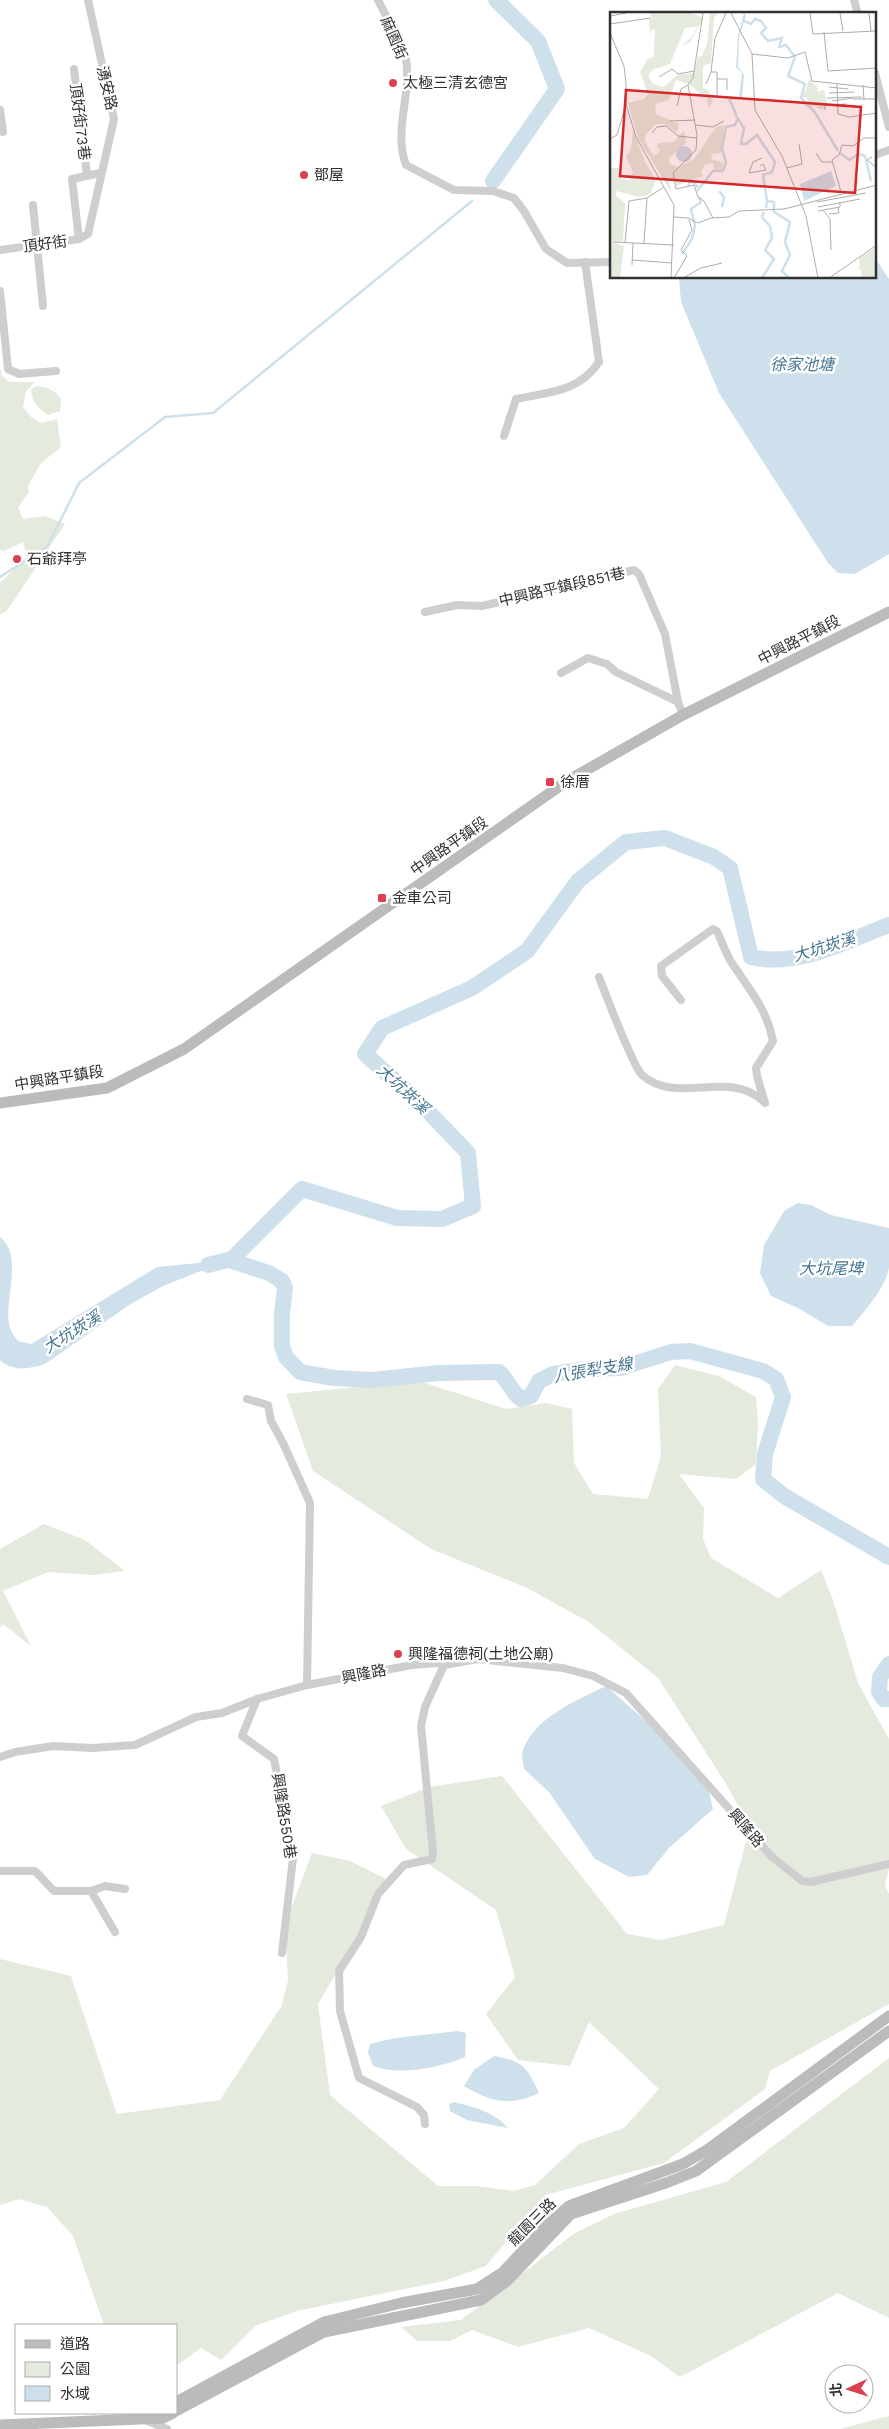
<svg xmlns="http://www.w3.org/2000/svg" width="889" height="2429" font-family="'Work Sans','Noto Sans TC',sans-serif">
<rect width="100%" height="100%" fill="#fff"/>
<g fill="#e4eadd">
<path d="M0 367 2 376 9 382H35L26 391 23 407 31 417 42 423 57 419 61 447 41 463 28 486 29 492 18 507 23 519 45 516 65 524 6 612 0 614V583L27 557 23 542 4 551 0 550Z"/>
<path d="M37 386C48 387 54 390 61 399L60 411 48 415C37 407 32 402 31 389Z"/>
<path d="M675 1365 719 1376 756 1397 758 1424 756 1464 736 1479 679 1474 704 1508 703 1539 711 1558 778 1598 821 1570 833 1600 858 1683 889 1739V1868L885 1886 889 1894V2004L770 2071 765 2089 664 2163 545 2195 486 2266 444 2281 297 2311 255 2326 221 2360 201 2348 176 2366V2325H104L73 2236 47 2207 19 2199 0 2205V1959L71 1976 117 2114 220 2100 282 2005 288 1980 285 1925 312 1853 350 1861 390 1881 318 2004 330 2095 438 2186H477L514 2191 535 2185 579 2144 624 2128 659 2089 589 2022 570 2066 518 2060 486 2014 515 1977 496 1910 406 1849 381 1806 429 1787 502 1776 627 1934 661 1940 724 1925 750 1826 723 1779 658 1678 589 1622 527 1588 431 1549 313 1471 286 1394 419 1381 506 1409 546 1403 572 1409 574 1463 593 1494 648 1499 661 1456 658 1389Z"/>
<path d="M44 1524 85 1540 125 1571 94 1575 48 1572 3 1591 31 1646 3 1624 0 1628V1549Z"/>
<path d="M889 2058V2318L838 2293 680 2377 651 2356 589 2328 518 2347 472 2330 450 2341H417L401 2327 461 2320 575 2233 614 2214 726 2182Z"/>
<path d="M889 2416V2429H840Z"/>
</g>
<g fill="#cee0eb">
<path d="M875 258 889 279V554L855 574 838 573 828 563 719 393 681 302 679 278H875Z"/>
<path d="M798 1203 811 1205 831 1215 889 1228C889 1241 889 1254 889 1267 887 1286 864 1312 852 1326H828L798 1308 771 1296 760 1273 764 1245 784 1211Z"/>
<path d="M0 1237C25 1257 2 1303 10 1328 11 1333 15 1337 18 1341L31 1344 157 1267 229 1260 163 1286 129 1305 45 1364C30 1369 12 1372 0 1360Z"/>
<path d="M606 1686 648 1723 707 1783 713 1809 669 1848 647 1875 629 1877 595 1859 549 1792 524 1769C523 1763 521 1755 523 1750 535 1717 577 1700 606 1686Z"/>
<path d="M458 2031 466 2033 465 2057C439 2068 400 2076 373 2066L368 2052 370 2044 395 2038Z"/>
<path d="M494 2056C523 2061 527 2067 539 2093 510 2107 491 2102 464 2086L474 2070Z"/>
<path d="M454 2102C475 2107 494 2112 508 2128L467 2120 450 2111 449 2104Z"/>
</g>
<g fill="none" stroke-linecap="round" stroke-linejoin="round">
<path stroke="#cee0eb" stroke-width="2.5" d="M0 577 47 547 79 483 165 417 213 413 472 201"/>
<g stroke="#cee0eb" stroke-width="16">
<path d="M493 181 557 89 538 41 496 0"/>
<path d="M229 1260 269 1273 282 1281 285 1288 282 1313V1346L286 1357 300 1372 334 1378 372 1380 438 1373 499 1372C509 1381 511 1392 521 1399L531 1396 539 1381 553 1374 586 1369 621 1368 671 1352 690 1351 763 1371 776 1379 783 1397 765 1454 763 1479 784 1496 889 1557"/>
<path d="M208 1265 232 1259 302 1189 397 1218 442 1219 473 1206 468 1153 423 1106 365 1054 382 1028 472 988 527 951 578 881 626 842 665 838 714 857 730 868 751 957C798 968 846 941 889 925"/>
<path d="M889 1664 880 1677 879 1692 884 1699H889"/>
</g>
<g stroke="#cecece" stroke-width="8">
<path d="M378 0C385 15 403 44 406 59 412 94 393 130 406 165L454 190 493 191 514 198 524 211 546 249 567 263 612 262"/>
<path d="M854 0 858 14"/>
<path d="M74 69 87 175"/>
<path d="M875 73 889 127"/>
<path d="M0 110 3 132"/>
<path d="M875 155 889 150"/>
<path d="M33 205 43 306"/>
<path d="M79 239 72 179 100 173"/>
<path d="M0 250 79 239 88 234 114 119 88 0"/>
<path d="M0 291 8 369 19 374 56 371"/>
<path d="M504 436 516 399C549 392 579 392 599 362L585 262"/>
<path d="M425 612 457 605 482 606 634 570 639 574 665 634 678 702 683 715"/>
<path d="M561 673 588 658 607 664 616 672 678 702"/>
<path d="M599 977C605 993 634 1068 642 1075 677 1106 730 1068 764 1102"/>
<path d="M681 1000 662 976 661 966 713 929 717 931C721 940 725 951 730 960 747 987 767 1008 773 1041L756 1068 757 1076 765 1103"/>
<path d="M247 1399 268 1405 271 1421 283 1443 310 1503 307 1685"/>
<path d="M257 1699 242 1736 274 1759 293 1858 282 1953"/>
<path d="M0 1757 15 1752 53 1746 92 1748 135 1745 196 1717 222 1713 257 1699 307 1685 412 1665 437 1663 444 1665 478 1659 563 1668 593 1676 626 1693 772 1857 802 1881 811 1882 889 1864"/>
<path d="M0 1871H35L54 1891H91L105 1886 125 1889"/>
<path d="M91 1891 115 1932"/>
<path d="M425 2124 424 2115 417 2107 359 2078 340 2011 339 1971 361 1937 378 1894 404 1865 432 1859 433 1852 421 1726 425 1707 444 1665"/>
<path d="M145 2420 167 2429"/>
</g>
<g stroke="#bbb" stroke-width="11">
<path d="M0 1103 107 1088 184 1049 567 781 683 715 889 612"/>
<path d="M176 2402 324 2322 401 2303 477 2289 502 2273 545 2227 569 2206 683 2164 707 2150 889 2016"/>
<path d="M176 2411 324 2332 481 2300 507 2281 571 2214 666 2183 696 2171 889 2031"/>
<path d="M0 2425 163 2418 173 2413"/>
</g>
</g>
<g fill="#dc3f4f" stroke="#fff" stroke-width="2">
<circle cx="393" cy="83" r="5"/>
<circle cx="304" cy="175" r="5"/>
<circle cx="17" cy="559" r="5"/>
<rect x="545" y="777" width="10" height="10" rx="2.5"/>
<rect x="377" y="893" width="10" height="10" rx="2.5"/>
<circle cx="398" cy="1654" r="5"/>
</g>
<g text-anchor="middle" dominant-baseline="central" stroke-width="5" stroke-linejoin="round" paint-order="stroke">
<g font-size="15" fill="#313131" stroke="#fff">
<text transform="translate(394 38) rotate(67)">麻園街</text>
<text transform="translate(107 88) rotate(77)">湧安路</text>
<text transform="translate(80 122) rotate(83)">頂好街73巷</text>
<text transform="translate(45 244) rotate(-8)">頂好街</text>
<text transform="translate(562 587) rotate(-13)">中興路平鎮段851巷</text>
<text transform="translate(799 640) rotate(-27)">中興路平鎮段</text>
<text transform="translate(449 846) rotate(-35)">中興路平鎮段</text>
<text transform="translate(59 1078) rotate(-9)">中興路平鎮段</text>
<text transform="translate(364 1674) rotate(-11)">興隆路</text>
<text transform="translate(284 1816) rotate(81)">興隆路550巷</text>
<text transform="translate(746 1828) rotate(49)">興隆路</text>
<text transform="translate(532 2222) rotate(-45)">龍園三路</text>
</g>
<g font-size="15" fill="#313131" stroke="#fff" text-anchor="start">
<text x="403" y="83">太極三清玄德宮</text>
<text x="314" y="175">鄧屋</text>
<text x="27" y="559">石爺拜亭</text>
<text x="560" y="782">徐厝</text>
<text x="392" y="898">金車公司</text>
<text x="408" y="1654">興隆福德祠(土地公廟)</text>
</g>
<g font-size="16" font-style="italic" fill="#43748f" stroke="#fff">
<text x="802" y="364">徐家池塘</text>
<text transform="translate(824 947) rotate(-17)">大坑崁溪</text>
<text transform="translate(403 1089) rotate(43)">大坑崁溪</text>
<text x="831" y="1268">大坑尾埤</text>
<text transform="translate(72 1332) rotate(-32)">大坑崁溪</text>
<text transform="translate(593 1370) rotate(-10)">八張犁支線</text>
</g>
</g>
<g transform="translate(610 12)">
<rect width="266" height="266" fill="#fff"/>
<path d="M39 1H81L94 6 80 30 70 35 82 25 88 14 75 16 60 52 44 57 38 63 43 72 54 75 67 63 84 61 88 44 91 45 97 33 100 1H108L104 6 101 51 93 54V76L98 78 103 89 101 92 98 96 97 84 91 87 93 84 79 72 66 68 59 88 45 92 46 102 69 112 68 116 66 120 55 112H46L36 122 35 130 44 144 51 138 47 136 48 131 63 130 74 119 76 131 59 146 60 152 69 155 84 147 106 115 114 113 111 141 102 142 101 147 114 151 111 159 104 158 103 151 95 153 91 159 93 164 66 174V169H59L61 180 28 126 18 91 34 87 38 82 30 60 37 48 44 44 45 18 42 17 40 23 39 8 42 7ZM199 67 208 76 207 80 214 78 217 92 212 98 202 93 200 97 192 91 198 93 197 85 193 86 191 82 196 79ZM23 118 35 150 46 168 40 182 29 185 6 179V184L15 191 13 229 1 230 14 234 10 266H0V156H9L11 167 19 168 23 160 16 145 21 136ZM264 237 266 266H252L251 258 245 255 250 256 249 246Z" fill="#e4eadd"/>
<path d="M134 1 136 4 129 25 128 54 134 63 132 86 121 88 127 101V108L118 87 129 85 132 61 126 55 128 24ZM66 142a8 8 0 1 1 16 0a8 8 0 1 1-16 0ZM221 159 226 174 194 189 190 172Z" fill="#cee0eb"/>
<path fill="none" stroke="#cee0eb" stroke-width="2.5" d="M134 9 141 12 145 7 151 9 156 16 151 21 158 29 172 26 169 35 176 33 185 45 178 64 195 72 191 86 204 99 228 139M127 105 134 116 131 132H136L147 123 165 150 162 160 153 163 157 189M230 141 239 148 249 142 255 144 261 169M78 174 81 168 88 175M87 179 103 159H113L116 151 112 136 116 115 125 113 127 108M109 179 114 185 112 195M156 196 157 189 164 190V200L180 210 175 230 180 243 172 259 179 266M72 242 82 227 85 213 81 197 91 190 89 185M152 266 164 247 155 238 162 226 160 214 152 205 154 200"/>
<path fill="none" stroke="#adadad" stroke-width="1" d="M93 1 83 66 78 73 87 123 86 138 63 161 66 177 84 173 88 185 94 189 103 206M121 1 142 42 145 98 172 144 196 204 208 266M200 1 203 22 267 19M230 1 233 19M259 1 261 19M0 4 16 1M0 12 41 6M214 20 218 59 267 56M0 21 14 54 16 72V92L7 123 0 127M142 42 178 46 195 40 202 69 267 76M101 60 105 26 116 1M49 65 62 57 68 62 84 59M107 67H117V78M227 71 228 102 239 105 267 101M96 72 101 60H107V85M253 73 254 88M219 75 238 77M219 81 244 80M217 86 252 85M243 87H267M222 89 243 86M16 92 26 125 64 193 61 266M67 94 71 77 78 73M215 98V93L237 92M60 109 85 108M86 113 103 115 114 109M42 121 47 115 56 114 68 124 87 126M206 141 212 150H222M262 145 257 148 267 156M150 154 153 152 156 158 139 161 143 150 152 146M177 156 192 152 189 132M231 180 222 148 229 143 232 133 243 134 254 126H267M207 190 256 181M208 195 250 187M213 198 220 207 221 238M208 199 230 195V190M219 202 229 201 228 196M64 205 78 206 88 211 101 206 119 205 129 199 174 197 267 173M3 230 64 233M15 231 19 189 37 186 54 175M34 231 37 186M22 248 62 251M22 253 23 231M64 266 77 244 71 238 82 218 79 208M73 266 91 256 112 251M219 266 267 233"/>
<path fill="#d62828" fill-opacity="0.15" stroke="#d62828" stroke-width="2.5" d="M16 78 251 95 245 181 10 164Z"/>
<rect width="266" height="266" fill="none" stroke="#313131" stroke-width="2.5"/>
</g>
<rect x="15" y="2324" width="162" height="90" fill="#ffffff" stroke="#adadad"/>
<rect x="25" y="2340" width="25" height="8" fill="#bbbbbb" stroke="#adadad"/>
<text x="60" y="2349" font-size="15" fill="#313131">道路</text>
<rect x="25" y="2362" width="25" height="15" fill="#e4eadd" stroke="#adadad"/>
<text x="60" y="2374" font-size="15" fill="#313131">公園</text>
<rect x="25" y="2386" width="25" height="15" fill="#cee0eb" stroke="#adadad"/>
<text x="60" y="2399" font-size="15" fill="#313131">水域</text>
<g transform="translate(849 2389) rotate(266)"><circle r="24" fill="#ffffff" stroke="#adadad"/>
<path d="M0-4L9 19L0 12L-9 19Z" fill="#dc3f4f"/>
<text y="-8" font-size="14" font-weight="bold" text-anchor="middle" fill="#313131">北</text>
</g>
</svg>
